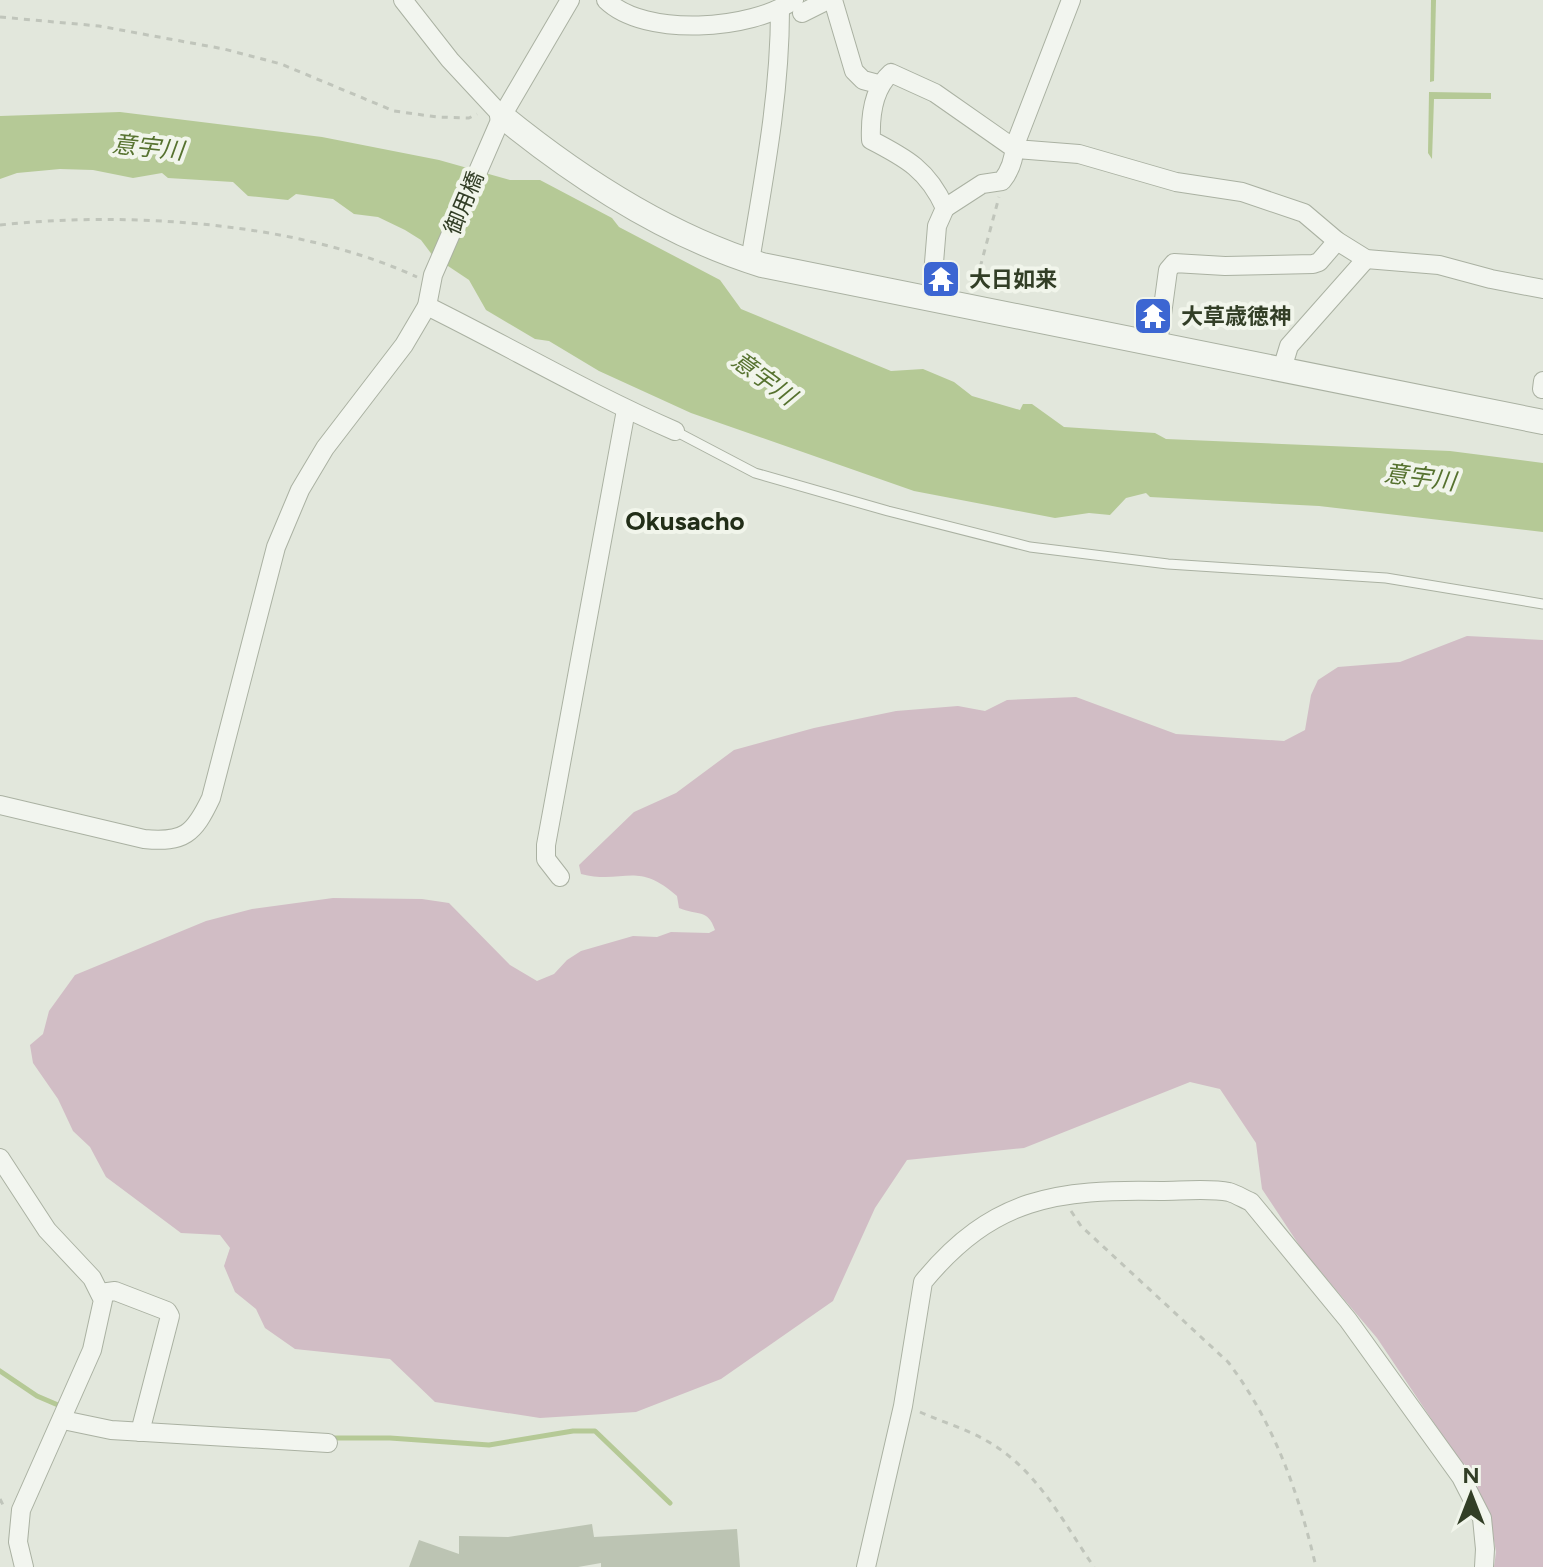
<svg xmlns="http://www.w3.org/2000/svg" width="1543" height="1567" font-family="Figtree,'Noto Sans JP',sans-serif">
<rect width="100%" height="100%" fill="#e2e7dc"/>
<path fill="#d1bdc5" d="M1467 636 1543 640V1567H1494L1496 1552 1489 1511 1475 1484 1377 1338 1303 1251 1262 1189 1256 1143 1220 1089 1190 1082 1024 1148 907 1160 875 1208 833 1301 721 1379 636 1412 540 1418 435 1402 390 1359 295 1349 265 1328 256 1309 235 1292 224 1266 230 1248 220 1235 181 1233 106 1177 90 1147 73 1131 58 1099 33 1063 30 1045 43 1034 49 1011 75 975 206 921 252 909 333 898 422 899 449 903 510 965 537 981 554 974 567 960 581 951 633 936 657 937 671 932 709 933 715 930C708 908 697 916 679 908L677 896C636 860 624 885 581 874L579 865 634 812 676 793 734 750 814 728 896 711 958 706 985 711 1007 700 1076 697 1176 734 1284 741 1305 730 1311 695 1318 680 1338 667 1400 662Z"/>
<g fill="#b5c996">
<path d="M1431 0H1436L1434 81 1430 82Z"/>
<path d="M1429 92 1491 93V99H1434L1432 159 1428 153Z"/>
<path d="M120 112 322 137 439 160 510 180H540L612 218 619 227 720 280 741 309 891 371 923 369 954 382 972 396 1020 410 1023 404H1032L1064 427 1155 433 1166 439 1450 451 1543 463V532L1319 506 1150 497 1146 493 1126 498 1110 515 1089 513 1055 518 914 491 691 413 599 371 549 341 535 339 486 310 469 280 433 256 421 240 405 230 378 217 354 214 333 199 296 194 288 200 248 196 233 182 168 178 162 173 133 178 93 170 60 169 17 173 0 179V116Z"/>
</g>
<g fill="none" stroke-linecap="round" stroke-linejoin="round">
<g stroke="#b5c996" stroke-width="5">
<path d="M0 1371 37 1396 58 1405"/>
<path d="M330 1438H390L489 1445 573 1431H595L670 1503"/>
</g>
</g>
<path fill="#bcc4b3" d="M592 1524 594 1537 737 1529 740 1567H601V1563L578 1567H409L419 1540 459 1554V1536L508 1537Z"/>
<g fill="none" stroke-linecap="round" stroke-linejoin="round">
<g stroke="#aab1a2" stroke-width="11">
<path id="service" d="M675 431 755 473 888 511 1030 547 1168 564 1386 578 1543 604"/>
</g>
<g stroke="#aab1a2" stroke-width="20">
<g id="minor">
<path d="M403 0 450 60 502 116"/>
<path d="M606 0C645 38 752 30 794 0"/>
<path d="M833 0 854 71 863 80 878 84"/>
<path d="M1071 0 1015 145C1014 159 1011 170 1002 181L982 184 945 208C928 170 906 158 871 140 870 116 873 89 891 73L935 93 1015 149 1079 154 1176 182 1242 192 1304 213 1337 241 1366 259 1439 265 1491 279 1543 289"/>
<path d="M802 13 828 0"/>
<path d="M750 261C764 177 780 95 780 10"/>
<path d="M931 299 937 226 945 208"/>
<path d="M427 306C510 347 590 394 675 431"/>
<path d="M1158 344 1168 270 1174 263 1225 266 1313 264 1319 262 1337 241"/>
<path d="M1282 369 1289 346 1366 259"/>
<path d="M1542 389 1543 381"/>
<path d="M0 805 144 839C184 843 194 834 211 798L276 547 300 490 325 448 404 345 427 306 433 275 502 116 570 0"/>
<path d="M560 877 546 859V845L626 410"/>
<path d="M0 1158 47 1230 92 1278 103 1300 92 1350 21 1510 18 1542 24 1567"/>
<path d="M100 1293 115 1291 167 1311 170 1316 140 1432"/>
<path d="M63 1420 111 1430 328 1443"/>
<path d="M866 1567 903 1406 923 1282C993 1197 1057 1189 1161 1191 1180 1191 1210 1188 1229 1192 1236 1194 1244 1199 1251 1202L1348 1320 1461 1477 1482 1518 1485 1549 1484 1567"/>
</g>
</g>
<g stroke="#aab1a2" stroke-width="26">
<path id="tertiary" d="M502 116C577 177 668 236 762 265L1543 422"/>
</g>
<g stroke="#c0c5bb" stroke-width="3" stroke-dasharray="6 6" stroke-linecap="butt">
<path d="M0 17 99 26 224 49 281 64 394 111 437 117 469 118 477 114"/>
<path d="M0 225C129 211 298 222 417 277"/>
<path d="M974 290 999 197"/>
<path d="M1071 1211 1081 1226 1228 1362C1274 1422 1299 1494 1316 1567"/>
<path d="M920 1412C942 1422 967 1429 987 1441 1037 1469 1063 1522 1094 1567"/>
<path d="M0 1499 4 1507"/>
</g>
<use href="#service" stroke="#f2f5ef" stroke-width="9"/>
<use href="#minor" stroke="#f2f5ef" stroke-width="18"/>
<use href="#tertiary" stroke="#f2f5ef" stroke-width="24"/>
</g>
<defs>
<g id="temple-square" transform="scale(2)"><rect x="-9" y="-9" width="18" height="18" rx="4" fill="#3c66d2" stroke="#f1f5eb"/><path d="M0-6L5-2H3V0L6.5 2.5H4V6H1.5V3h-3V6H-4V2.5H-6.5L-3 0V-2H-5Z" fill="#fff"/></g>
</defs>
<g fill-rule="evenodd">
<use href="#temple-square" x="941" y="279"/>
<use href="#temple-square" x="1153" y="316"/>
</g>
<g text-anchor="middle" dominant-baseline="central" stroke-width="8" stroke-linejoin="round" paint-order="stroke">
<g font-size="22" fill="#323e26" stroke="#f1f5eb">
<text transform="translate(464 203) rotate(-67)">御用橋</text>
</g>
<g font-size="22" font-weight="bold" fill="#323e26" stroke="#f1f5eb" text-anchor="start">
<text x="969" y="279">大日如来</text>
<text x="1181" y="316">大草歳徳神</text>
</g>
<g font-size="24" font-style="italic" fill="#56722f" stroke="#f1f5eb">
<text transform="translate(148 147) rotate(6)">意宇川</text>
<text transform="translate(764 378) rotate(36)">意宇川</text>
<text transform="translate(1420 477) rotate(7)">意宇川</text>
</g>
<g font-size="26" font-weight="bold" fill="#222e18" stroke="#f1f5eb">
<text x="685" y="521">Okusacho</text>
</g>
</g>
<g transform="translate(1471 1495)" stroke="#f1f5eb" stroke-width="6" paint-order="stroke">
<path d="M0-6L14 30L0 20L-14 30Z" fill="#323e26"/>
<text y="-12" font-size="22" font-weight="bold" text-anchor="middle" fill="#323e26">N</text>
</g>
</svg>
